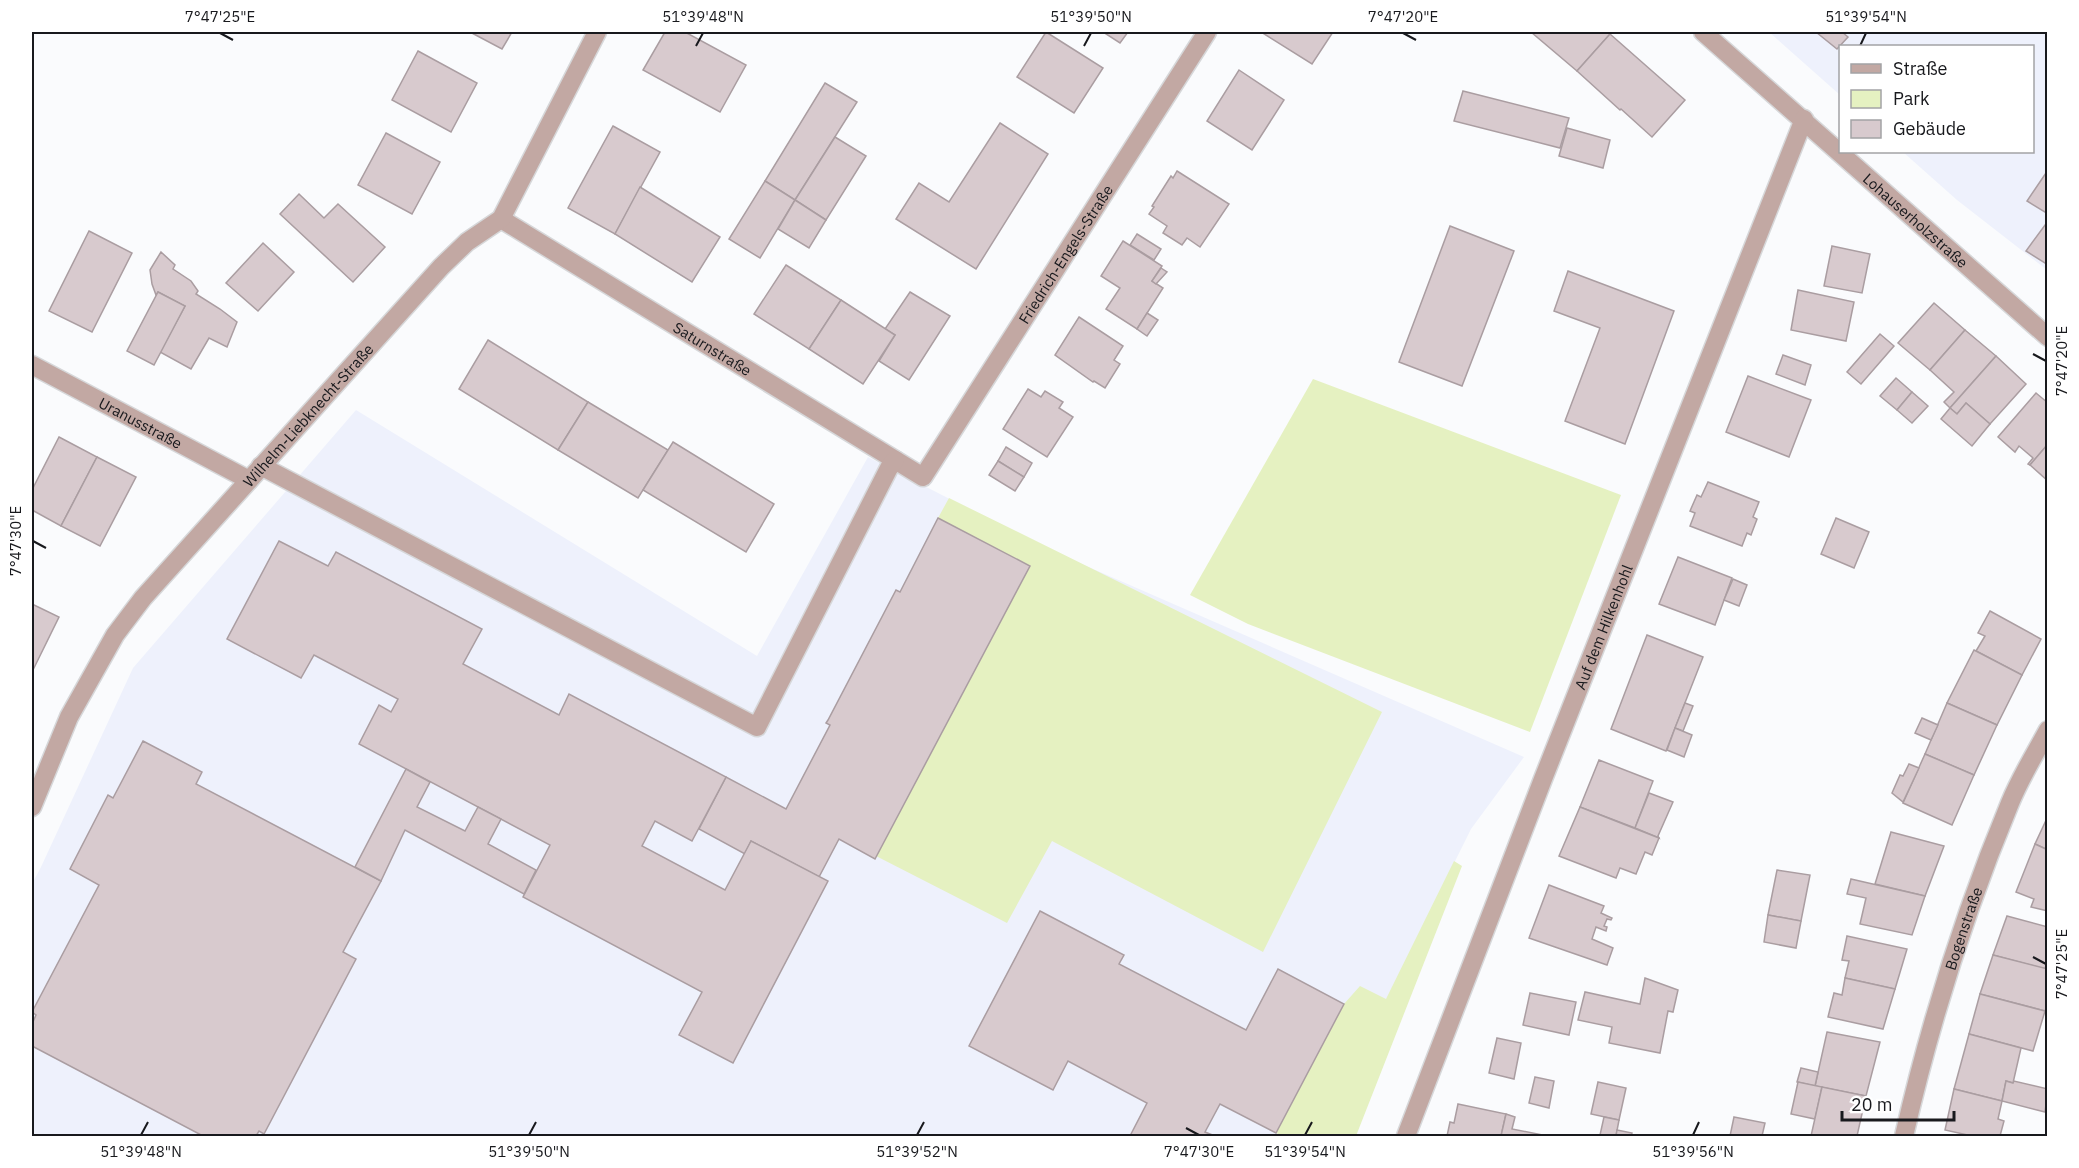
<svg xmlns="http://www.w3.org/2000/svg" width="2079" height="1168" font-family="'IBM Plex Sans',sans-serif">
<rect width="100%" height="100%" fill="#fafbfd"/>
<g fill="#eef1fc">
<path d="M1769 32H2047V270L1957 200 1903 152H2032V46H1840V95Z"/>
<path d="M356 410 757 656 868 457 1045 548 1524 757 1471 829 1386 1000 1276 1133 1283 1136H32V884L41 867 133 668Z"/>
</g>
<g fill="#e5f1c1">
<path d="M1313 379 1621 495 1530 732 1248 624 1190 595Z"/>
<path d="M949 498 1382 712 1263 952 1052 841 1007 923 876 856 1029 566 940 520 938 518Z"/>
<path d="M1454 861 1462 866 1356 1136H1283L1276 1133 1344 1004 1360 986 1386 999Z"/>
</g>
<g fill="#d8cace" stroke="#aa9da1" stroke-width="1.5">
<path d="M470 32H512L502 49Z"/>
<path d="M665 32H685L746 65 720 112 643 70Z"/>
<path d="M1046 32 1103 68 1074 113 1017 77Z"/>
<path d="M1103 32H1128L1120 43Z"/>
<path d="M1261 32H1333L1312 64Z"/>
<path d="M1531 32H1607L1610 34 1577 71Z"/>
<path d="M1816 32H1842L1848 37 1837 49Z"/>
<path d="M1610 34 1685 100 1652 137 1621 109 1620 110 1577 71Z"/>
<path d="M418 51 477 83 451 132 392 100Z"/>
<path d="M1239 70 1284 100 1252 150 1207 121Z"/>
<path d="M825 83 857 102 795 200 765 181Z"/>
<path d="M1463 91 1569 118 1560 148 1454 121Z"/>
<path d="M1000 123 1048 154 976 269 896 219 919 183 949 202Z"/>
<path d="M613 126 660 152 615 234 568 208Z"/>
<path d="M1567 128 1610 140 1603 168 1559 156Z"/>
<path d="M386 133 440 162 412 214 358 185Z"/>
<path d="M835 137 866 156 826 220 795 200Z"/>
<path d="M2048 170V214L2027 201Z"/>
<path d="M1177 171 1229 204 1200 247 1187 238 1182 245 1163 233 1167 226 1149 214 1154 207 1152 206 1171 176 1173 178Z"/>
<path d="M765 181 795 200 760 258 729 239Z"/>
<path d="M640 187 720 237 692 282 615 234Z"/>
<path d="M299 194 324 218 338 204 385 247 353 282 280 214Z"/>
<path d="M795 200 826 220 809 248 778 229Z"/>
<path d="M2048 221V265L2026 251Z"/>
<path d="M1450 226 1514 251 1462 386 1399 362Z"/>
<path d="M89 231 132 253 92 332 49 311Z"/>
<path d="M1137 234 1161 249 1154 260 1130 245Z"/>
<path d="M1123 241 1162 266 1152 281 1163 288 1137 329 1106 309 1120 288 1101 276Z"/>
<path d="M263 243 294 272 258 311 226 283Z"/>
<path d="M1832 246 1870 254 1862 293 1824 286Z"/>
<path d="M161 252 175 265 173 269 191 281 198 291 196 294 220 309 237 322 227 347 209 338 191 369 160 352 185 306 158 292 156 295 152 284 150 270Z"/>
<path d="M786 265 841 300 809 349 754 314Z"/>
<path d="M1161 268 1167 272 1156 284 1152 281Z"/>
<path d="M1568 271 1674 311 1625 444 1565 421 1600 328 1554 311Z"/>
<path d="M1798 290 1854 302 1846 341 1791 330Z"/>
<path d="M158 292 185 306 154 365 127 351Z"/>
<path d="M910 292 950 316 909 380 879 361 895 335 885 329Z"/>
<path d="M841 300 895 335 863 384 809 349Z"/>
<path d="M1934 303 1965 330 1930 370 1898 343Z"/>
<path d="M1147 313 1158 320 1147 336 1137 329Z"/>
<path d="M1079 317 1123 346 1114 360 1120 364 1105 388 1094 381 1093 382 1055 355Z"/>
<path d="M1965 330 1996 356 1950 408 1944 402 1954 392 1930 370Z"/>
<path d="M1880 334 1894 346 1861 384 1847 372Z"/>
<path d="M488 340 588 402 558 450 459 389Z"/>
<path d="M1783 355 1811 365 1805 385 1776 374Z"/>
<path d="M1996 356 2026 384 1990 424 1966 403 1957 414 1950 408Z"/>
<path d="M1748 376 1811 400 1789 457 1726 432Z"/>
<path d="M1896 378 1912 392 1897 410 1880 396Z"/>
<path d="M1028 389 1041 397 1045 391 1063 402 1059 408 1073 417 1047 457 1003 429Z"/>
<path d="M1912 392 1928 406 1912 423 1897 410Z"/>
<path d="M2036 393 2048 403V444L2030 465 2028 464 2033 458 2019 446 2015 452 1998 437Z"/>
<path d="M588 402 668 450 638 498 558 450Z"/>
<path d="M1966 403 1990 424 1972 446 1941 419 1950 408 1957 414Z"/>
<path d="M59 437 97 457 61 526 32 510V490Z"/>
<path d="M673 442 774 504 746 552 643 490Z"/>
<path d="M2048 444V481L2030 465Z"/>
<path d="M1006 447 1032 463 1024 477 998 461Z"/>
<path d="M97 457 136 477 100 546 61 526Z"/>
<path d="M998 461 1024 477 1015 491 989 475Z"/>
<path d="M1708 482 1759 502 1753 517 1757 519 1751 535 1747 533 1742 546 1690 526 1695 513 1690 511 1697 495 1701 497Z"/>
<path d="M938 518 1030 566 875 859 839 839 819 877 751 841 745 854 699 829 726 777 786 809 830 725 826 723 828 720 896 590 900 592Z"/>
<path d="M1836 518 1869 532 1854 568 1821 554Z"/>
<path d="M279 541 328 566 336 552 482 629 463 664 559 715 569 694 726 777 692 841 655 821 642 846 725 890 751 841 828 881 733 1063 679 1035 702 992 523 897 550 845 359 744 379 705 391 712 398 699 314 655 301 678 227 639Z"/>
<path d="M1678 557 1732 578 1715 625 1659 604Z"/>
<path d="M1733 579 1747 585 1739 606 1724 600Z"/>
<path d="M32 604 59 617 32 672Z"/>
<path d="M1990 611 2041 639 2022 675 1976 651 1985 636 1978 633Z"/>
<path d="M1647 635 1703 657 1666 751 1611 729Z"/>
<path d="M1974 650 2022 675 1997 725 1947 703Z"/>
<path d="M1685 703 1693 706 1683 731 1675 728Z"/>
<path d="M1947 703 1997 725 1974 775 1925 754Z"/>
<path d="M1922 718 1938 725 1931 740 1915 733Z"/>
<path d="M1675 728 1692 735 1684 757 1667 750Z"/>
<path d="M143 741 202 772 196 784 381 881 343 952 356 959 264 1134 259 1131 256 1136H203L32 1046V1024L36 1015 32 1012 99 885 70 869 108 795 113 798Z"/>
<path d="M1925 754 1974 775 1952 825 1903 803Z"/>
<path d="M1599 760 1653 781 1635 828 1580 807Z"/>
<path d="M1909 764 1919 768 1903 802 1892 793 1900 775 1903 776Z"/>
<path d="M406 769 430 782 417 807 465 831 478 807 501 819 488 844 536 870 524 894 405 830 381 881 355 867Z"/>
<path d="M1649 793 1673 802 1658 836 1659 838 1635 828Z"/>
<path d="M1580 807 1659 838 1652 855 1645 852 1636 874 1620 868 1616 878 1559 856Z"/>
<path d="M2048 816V850L2035 844Z"/>
<path d="M1891 832 1944 846 1925 896 1875 884Z"/>
<path d="M2035 844 2048 850V911L2031 907 2034 899 2016 892Z"/>
<path d="M1777 870 1810 875 1801 921 1768 915Z"/>
<path d="M1851 879 1925 896 1912 935 1860 924 1866 898 1847 894Z"/>
<path d="M1549 885 1604 906 1601 913 1612 918 1611 920 1607 919 1604 926 1607 927 1606 931 1596 927 1592 939 1613 948 1607 965 1529 938Z"/>
<path d="M1040 911 1124 955 1119 964 1246 1030 1278 969 1344 1004 1276 1133 1220 1104 1205 1132 1215 1136H1130L1147 1103 1068 1061 1053 1090 969 1046Z"/>
<path d="M1768 915 1801 921 1796 948 1764 942Z"/>
<path d="M2007 916 2048 927V958L2045 969 1993 955Z"/>
<path d="M1847 936 1907 949 1895 989 1845 978 1849 961 1842 960Z"/>
<path d="M1993 955 2048 969V1003L2045 1011 1980 994Z"/>
<path d="M1645 978 1678 990 1673 1012 1668 1011 1660 1053 1609 1043 1612 1027 1578 1020 1585 992 1640 1004Z"/>
<path d="M1845 978 1895 989 1883 1029 1828 1017 1834 993 1842 995Z"/>
<path d="M1530 993 1576 1002 1569 1035 1523 1025Z"/>
<path d="M1980 994 2045 1011 2033 1051 1969 1034Z"/>
<path d="M1827 1032 1880 1042 1866 1096 1815 1086Z"/>
<path d="M1969 1034 2021 1048 2013 1083 2006 1081 2002 1101 1954 1089Z"/>
<path d="M1497 1038 1521 1043 1514 1079 1489 1073Z"/>
<path d="M1801 1068 1818 1072 1815 1086 1797 1082Z"/>
<path d="M1535 1077 1554 1081 1549 1108 1529 1103Z"/>
<path d="M2006 1081 2013 1083 2014 1081 2048 1089 2045 1112 2002 1101Z"/>
<path d="M1598 1082 1626 1088 1619 1120 1591 1114Z"/>
<path d="M1798 1082 1822 1087 1815 1119 1791 1114Z"/>
<path d="M1822 1087 1866 1096 1857 1136H1811Z"/>
<path d="M1954 1089 2002 1101 1998 1119 2004 1121 2000 1136H1972L1945 1130Z"/>
<path d="M1458 1104 1506 1114 1501 1136H1447L1450 1122 1454 1123Z"/>
<path d="M1506 1114 1515 1117 1512 1129 1543 1135V1136H1501Z"/>
<path d="M1604 1117 1619 1120 1616 1136 1600 1135Z"/>
<path d="M1734 1117 1765 1123 1762 1136H1730Z"/>
<path d="M1617 1130 1632 1133 1631 1136H1616Z"/>
</g>
<g fill="none" stroke-linecap="round" stroke-linejoin="round">
<g stroke="#d6d7d9" stroke-width="21">
<g id="minor">
<path id="s1" d="M1703 32 2048 337"/>
<path id="s2" d="M501 219 923 477 1207 32"/>
<path id="s3" d="M32 365 249 480"/>
<path d="M261 466 757 727 889 468 895 460"/>
<path id="s4" d="M32 807 69 717 115 635 143 598 441 267 467 242 501 219 597 32"/>
<path id="s5" d="M1406 1136 1543 779 1804 119"/>
<path id="s6" d="M1904 1136C1930 1023 1965 911 2010 803 2020 778 2035 754 2048 730"/>
</g>
</g>
<use href="#minor" stroke="#c2a8a3" stroke-width="18"/>
</g>
<path fill="none" stroke="#18191d" stroke-width="2" d="M220 33 233 40M1403 33 1416 40M696 46 703 33M1084 46 1091 33M1860 46 1866 33M2033 354 2046 361M33 541 46 548M2033 957 2046 964M1186 1128 1199 1135M141 1135 148 1122M529 1135 536 1122M917 1135 924 1122M1305 1135 1312 1122M1693 1135 1699 1122"/>
<g text-anchor="middle" dominant-baseline="central" stroke-width="5" stroke-linejoin="round" paint-order="stroke">
<g font-size="15" fill="#18191d" stroke="#fff">
<text stroke="none"><textPath href="#s1" startOffset="284">Lohauserholzstraße</textPath></text>
<text stroke="none"><textPath href="#s2" startOffset="759">Friedrich-Engels-Straße</textPath></text>
<text stroke="none"><textPath href="#s2" startOffset="248">Saturnstraße</textPath></text>
<text stroke="none"><textPath href="#s4" startOffset="484">Wilhelm-Liebknecht-Straße</textPath></text>
<text stroke="none"><textPath href="#s3" startOffset="123">Uranusstraße</textPath></text>
<text stroke="none"><textPath href="#s5" startOffset="546">Auf dem Hilkenhohl</textPath></text>
<text stroke="none"><textPath href="#s6" startOffset="216">Bogenstraße</textPath></text>
</g>
</g>
<rect width="2079" height="1168" fill="none" stroke="#ffffff" stroke-width="66"/>
<rect x="1839" y="45" width="195" height="108" fill="#ffffff" stroke="#a3a3a5" stroke-width="1.5"/>
<rect x="1851" y="64" width="30" height="9" fill="#c2a8a3" stroke="#a3a3a5" stroke-width="1.5"/>
<text x="1893" y="75" font-size="18" fill="#18191d">Straße</text>
<rect x="1851" y="90" width="30" height="18" fill="#e5f1c1" stroke="#a3a3a5" stroke-width="1.5"/>
<text x="1893" y="105" font-size="18" fill="#18191d">Park</text>
<rect x="1851" y="120" width="30" height="18" fill="#d8cace" stroke="#a3a3a5" stroke-width="1.5"/>
<text x="1893" y="135" font-size="18" fill="#18191d">Gebäude</text>
<path d="M1842 1111v9h112v-9" fill="none" stroke="#18191d" stroke-width="3"/>
<text x="1851" y="1111" font-size="18" fill="#18191d" stroke="#ffffff" stroke-width="4.5" paint-order="stroke">20 m</text>
<rect x="33" y="33" width="2013" height="1102" fill="none" stroke="#18191d" stroke-width="2"/>
<g font-size="15" text-anchor="middle" fill="#18191d">
<text x="220" y="22">7°47'25"E</text>
<text x="703" y="22">51°39'48"N</text>
<text x="1091" y="22">51°39'50"N</text>
<text x="1403" y="22">7°47'20"E</text>
<text x="1866" y="22">51°39'54"N</text>
<text transform="translate(2062 361) rotate(-90)" y="5">7°47'20"E</text>
<text transform="translate(16 541) rotate(-90)" y="5">7°47'30"E</text>
<text transform="translate(2062 964) rotate(-90)" y="5">7°47'25"E</text>
<text x="141" y="1157">51°39'48"N</text>
<text x="529" y="1157">51°39'50"N</text>
<text x="917" y="1157">51°39'52"N</text>
<text x="1199" y="1157">7°47'30"E</text>
<text x="1305" y="1157">51°39'54"N</text>
<text x="1693" y="1157">51°39'56"N</text>
</g>
</svg>
